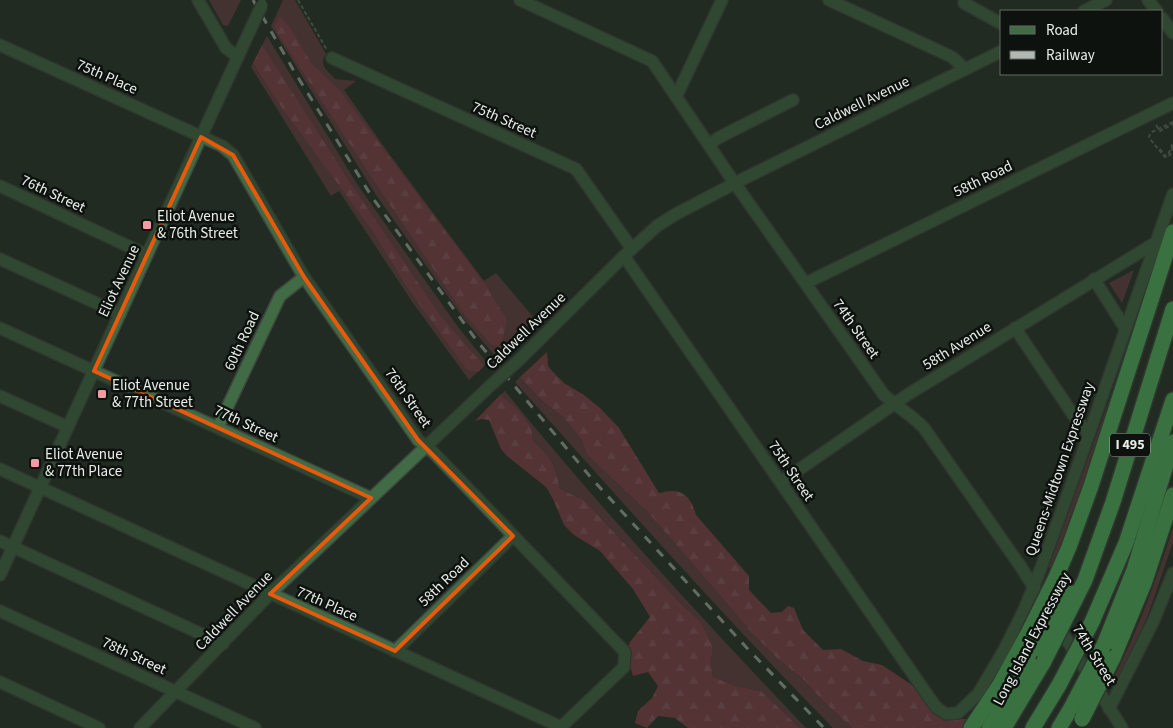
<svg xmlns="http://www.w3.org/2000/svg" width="1173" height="728" font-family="'Source Sans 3',sans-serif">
<defs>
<pattern id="forest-firs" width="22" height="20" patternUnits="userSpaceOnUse" patternTransform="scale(1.25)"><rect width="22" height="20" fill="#8f3c4a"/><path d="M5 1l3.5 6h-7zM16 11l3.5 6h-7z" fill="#9f5864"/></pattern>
</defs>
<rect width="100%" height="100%" fill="#222b23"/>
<g fill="#6b3a40">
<path d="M209 0H241L228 26 223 25Z"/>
<path d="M283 0H295L326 54C318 66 327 70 335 79L356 81 344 90 387 151 484 281 496 273 535 319 495 356 464 319 376 195 271 26Z"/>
<path d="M267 36 357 184 458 327 487 363 469 380 413 303 339 191 331 196 251 67Z"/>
<path d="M1134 270 1122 303 1109 283Z"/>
<path d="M1120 374 1084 492 1053 571 1049 567 1108 403Z"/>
<path d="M520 377 542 401 563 417 581 439 587 455 646 510 754 635 777 658 805 681 820 698 852 728H833C723 616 619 499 515 382Z"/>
<path d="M505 391C600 508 702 619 806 728H800L761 691 736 686 713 677 711 661 713 646 701 622 681 604 584 500 560 489C555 464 552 458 533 441L532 429 500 395Z"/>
<path d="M1173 527V542L1148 615 1122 674 1117 679 1114 678C1138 629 1157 579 1173 527Z"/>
</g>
<g fill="url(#forest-firs)">
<path d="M280 16 289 26 312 64 340 91 484 283 507 320 502 342 497 346 492 345 464 314 374 181 276 31 274 27Z"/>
<path d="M262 45 351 184 439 314 484 366 478 372 467 370 407 287 374 233 282 108 253 63Z"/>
<path d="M547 352 548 366 553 372 564 383 584 395 600 408 619 428 659 493C681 487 690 494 696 515L749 576V590L771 613 782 612 788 606 794 608 803 630 823 650 841 649 863 661 882 665 912 685 931 709 938 714 954 719H968L963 728H852L820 698 805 681 777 658 754 635 646 510 587 455 581 439 563 417 542 401 520 377Z"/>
<path d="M500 395 517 409 532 429 533 441C552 458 555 464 560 489L584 500 681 604 701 622 713 646 711 661 713 677 736 686 761 691 800 728H688L675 718 658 716 647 728 635 723 638 711 652 698 658 686 648 672 633 676 631 669 625 658 630 642 650 617 633 589 600 551 574 535 564 525 553 499 546 487 507 456 501 449 489 420 482 419 475 421Z"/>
</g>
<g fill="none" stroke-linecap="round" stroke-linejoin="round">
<g stroke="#3e463e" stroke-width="14">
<g id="minor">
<path d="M198 0 226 48 238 57"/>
<path d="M520 0 652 61 729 175 884 395C897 407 912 415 924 428L1021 567 1122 728"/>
<path d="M829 0 952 57 965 69"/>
<path d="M1148 0 1157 11"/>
<path d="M964 3 1002 24"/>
<path d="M1084 11 1106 0"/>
<path d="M1162 18 1173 33"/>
<path d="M0 45 222 146 233 155 304 277 418 440 433 452 625 652 624 667 560 728"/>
<path d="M332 58 576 169 632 249"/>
<path d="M676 97 722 0"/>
<path d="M709 145 718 138 793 100"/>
<path d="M0 186 147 255"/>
<path d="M624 256 933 703 937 708 946 714 958 713 978 694 1004 650 1024 610 1041 568 1070 488 1173 194"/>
<path d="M0 259 120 314"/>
<path d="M1094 279 1125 328"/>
<path d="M806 283 1173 103"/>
<path d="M0 328 371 498"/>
<path d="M1015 328 1074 416 1089 434"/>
<path d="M517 362 624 256 657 226 676 214 745 178 1002 51"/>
<path d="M0 396 68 427"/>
<path d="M218 427 280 296 304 277"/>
<path d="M0 469 561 727"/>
<path d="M781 482 907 395 1155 243"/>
<path d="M0 541 223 644"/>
<path d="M0 575 252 26"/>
<path d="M0 611 255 728"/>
<path d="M395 651 513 536"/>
<path d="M0 682 99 728"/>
<path d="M1109 709 1154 620 1173 573"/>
<path d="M140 728 270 594 491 385"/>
</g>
</g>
<g stroke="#3e463e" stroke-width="18">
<g id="highway">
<path d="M1056 577 1069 547 1091 486 1173 232"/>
<path d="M1076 598 1085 580 1113 502 1173 309"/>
<path d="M1092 622 1126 543 1173 400"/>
<path d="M1104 645 1134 570 1173 442"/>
<path d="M1113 658 1145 581 1173 495"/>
<path d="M971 728 999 686 1027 635"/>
<path d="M989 728 1037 653"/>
<path d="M1004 728 1043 663"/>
<path d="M1033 728 1059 685"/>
<path d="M1059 728 1071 708"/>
</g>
</g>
<g stroke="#676f67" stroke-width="2" stroke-dasharray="4 2.5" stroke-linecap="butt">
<path d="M298 0 327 50"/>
<path d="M1156 125 1160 131 1173 124"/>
</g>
<use href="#minor" stroke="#416b44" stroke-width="11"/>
<use href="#highway" stroke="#54c764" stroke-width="15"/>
<path stroke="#b2b8b2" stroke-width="3" stroke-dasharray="9 9" stroke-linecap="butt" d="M253 0 294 71 372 197 477 341 593 480 746 647 824 728"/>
<g stroke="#3e463e" stroke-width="14" stroke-linecap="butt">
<g id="minor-bridge">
<path d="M252 26 262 5"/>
<path d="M491 385 517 362"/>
</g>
</g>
<g stroke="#3e463e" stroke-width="18" stroke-linecap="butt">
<g id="highway-bridge">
<path d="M1027 635 1056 577"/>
<path d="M1039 649 1061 603 1072 593"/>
<path d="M1043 663 1076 598"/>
<path d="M1059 685 1092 622"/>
<path d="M1071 708 1104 645"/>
<path d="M1082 719 1113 658"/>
</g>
</g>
<g stroke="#676f67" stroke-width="2" stroke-dasharray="4 2.5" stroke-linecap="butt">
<path d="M1173 122 1152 132 1149 136 1150 139 1165 157 1170 155 1173 147"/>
<path d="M1160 149 1165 156 1168 155 1173 143"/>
</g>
<use href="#minor-bridge" stroke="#416b44" stroke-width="11"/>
<use href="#highway-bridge" stroke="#54c764" stroke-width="15"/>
</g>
<path d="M0 0H1173V728H0ZM201 137 233 155 304 277 418 440 513 536 395 651 270 594 371 498 94 371Z" fill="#222b23" fill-opacity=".55" fill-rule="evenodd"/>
<path fill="none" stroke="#e8590c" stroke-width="4" stroke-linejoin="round" d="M201 137 233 155 304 277 418 440 513 536 395 651 270 594 371 498 94 371Z"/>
<g fill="#f49aa4" stroke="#0e120e" stroke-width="2">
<rect x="142" y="220" width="10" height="10" rx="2.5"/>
<rect x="97" y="389" width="10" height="10" rx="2.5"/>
<rect x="30" y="458" width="10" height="10" rx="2.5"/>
</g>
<g text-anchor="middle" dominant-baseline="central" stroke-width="5" stroke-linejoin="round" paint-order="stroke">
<rect fill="#0e120e" stroke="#a6aba6" stroke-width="1" x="1110" y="433.5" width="40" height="23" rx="4"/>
<g font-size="14" font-weight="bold" fill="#e7ede7">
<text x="1130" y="445">I 495</text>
</g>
<g font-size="15" fill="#e7ede7" stroke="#0e120e">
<text transform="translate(107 77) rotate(24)">75th Place</text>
<text transform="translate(862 103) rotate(-26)">Caldwell Avenue</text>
<text transform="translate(504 120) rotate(24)">75th Street</text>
<text transform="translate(983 179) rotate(-26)">58th Road</text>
<text transform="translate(53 194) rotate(25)">76th Street</text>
<text transform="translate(119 281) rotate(-65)">Eliot Avenue</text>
<text transform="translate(856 329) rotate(55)">74th Street</text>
<text transform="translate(526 331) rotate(-44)">Caldwell Avenue</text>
<text transform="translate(242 341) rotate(-65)">60th Road</text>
<text transform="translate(957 346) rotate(-32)">58th Avenue</text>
<text transform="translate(408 398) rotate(55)">76th Street</text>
<text transform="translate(246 424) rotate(25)">77th Street</text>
<text transform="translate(1060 469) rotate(-71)">Queens-Midtown Expressway</text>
<text transform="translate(791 471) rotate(56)">75th Street</text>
<text transform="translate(444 582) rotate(-44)">58th Road</text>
<text transform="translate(327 604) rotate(24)">77th Place</text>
<text transform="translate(234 611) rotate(-46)">Caldwell Avenue</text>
<text transform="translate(1032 639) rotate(-62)">Long Island Expressway</text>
<text transform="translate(1094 655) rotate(58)">74th Street</text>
<text transform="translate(134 656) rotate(25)">78th Street</text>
</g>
<g font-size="15" fill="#e7ede7" stroke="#0e120e" text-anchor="start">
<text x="157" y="216">Eliot Avenue<tspan x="157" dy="17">&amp; 76th Street</tspan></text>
<text x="112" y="385">Eliot Avenue<tspan x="112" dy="17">&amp; 77th Street</tspan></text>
<text x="45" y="454">Eliot Avenue<tspan x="45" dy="17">&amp; 77th Place</tspan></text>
</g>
</g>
<rect x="1000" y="10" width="162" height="65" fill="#0e120e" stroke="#656a65"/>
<rect x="1010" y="26" width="25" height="8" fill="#416b44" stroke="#656a65"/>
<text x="1046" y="35" font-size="15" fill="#e7ede7">Road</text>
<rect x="1010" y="51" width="25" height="8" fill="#b2b8b2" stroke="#656a65"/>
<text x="1046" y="60" font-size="15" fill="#e7ede7">Railway</text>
</svg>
